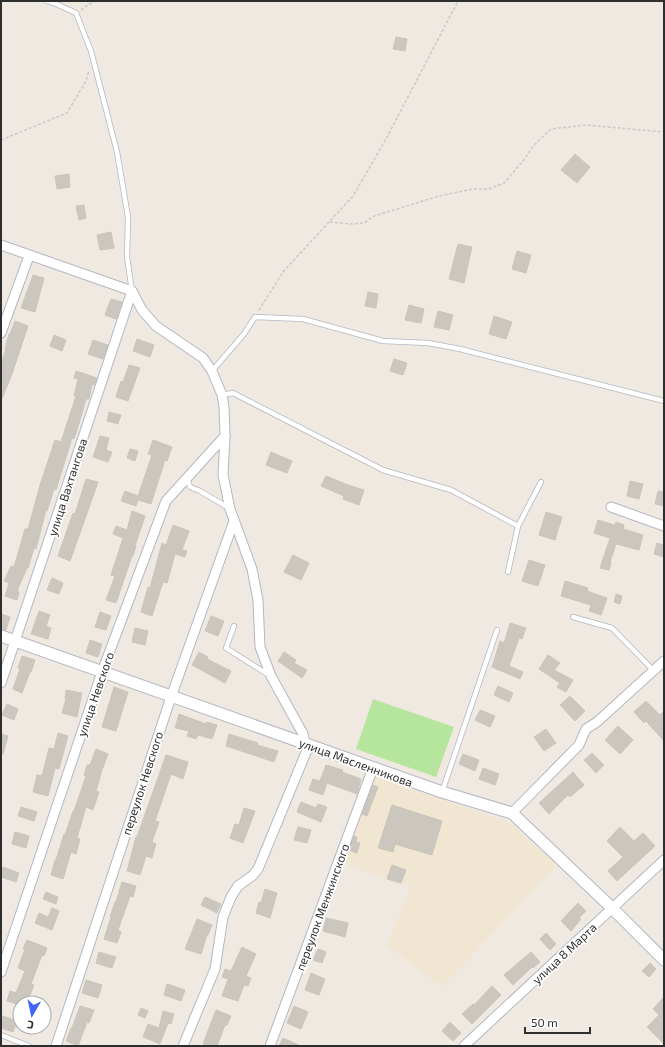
<svg xmlns="http://www.w3.org/2000/svg" width="665" height="1047" font-family="'Exo 2',sans-serif">
<rect width="100%" height="100%" fill="#efe9e1"/>
<path fill="#f0e6d1" d="M376 776 511 824 557 865 442 987 387 945 411 887 344 864Z"/>
<path fill="#b6e59e" d="M373 699 454 727 436 777 356 749Z"/>
<g fill="#cbc7bf" stroke="#cbc5ba">
<path d="M396 37 407 39 405 51 393 49Z"/>
<path d="M575 154 590 167 577 183 561 170Z"/>
<path d="M69 174 70 187 57 189 55 176Z"/>
<path d="M84 205 86 218 79 220 76 206Z"/>
<path d="M111 232 114 248 100 250 97 235Z"/>
<path d="M458 244 472 247 464 283 449 279Z"/>
<path d="M517 251 531 255 526 273 512 269Z"/>
<path d="M33 275 44 278 35 312 21 308Z"/>
<path d="M368 292 378 294 376 308 365 306Z"/>
<path d="M111 299 122 302 116 319 105 315Z"/>
<path d="M409 305 424 309 421 323 405 320Z"/>
<path d="M438 311 453 315 449 330 434 327Z"/>
<path d="M494 316 512 322 506 339 489 334Z"/>
<path d="M15 321 28 326 12 374 1 401V365L6 349H5L9 334H10Z"/>
<path d="M54 335 66 340 62 351 50 346Z"/>
<path d="M137 339 154 345 150 357 133 351Z"/>
<path d="M93 340 108 345 103 359 88 354Z"/>
<path d="M394 359 407 363 403 375 390 371Z"/>
<path d="M129 365 140 368 128 401 116 397 121 381 123 382Z"/>
<path d="M76 371 97 378 94 385 92 384 89 399H86L78 427 74 439 72 438 56 490 54 489 47 511 46 510 36 549 34 548 28 568H27L17 591 19 592 17 600 5 596 9 583 4 581 11 566 14 567 25 529H28L40 485 55 440 61 442 76 396H74L78 379 74 378Z"/>
<path d="M109 412 121 415 118 424 107 421Z"/>
<path d="M100 436 109 438 106 450 112 452 108 462 93 457Z"/>
<path d="M153 440 172 447 167 461 165 460 151 504 138 500 136 506 121 501 125 491 138 496 152 455 148 454Z"/>
<path d="M130 449 138 451 135 461 127 458Z"/>
<path d="M271 452 292 461 287 473 266 465Z"/>
<path d="M326 476 348 485 364 490 359 505 343 499 344 496 321 486Z"/>
<path d="M86 479 98 482 70 561 58 556 73 513 75 514Z"/>
<path d="M630 481 643 484 639 499 627 496Z"/>
<path d="M658 491 664 492V506L655 504Z"/>
<path d="M132 511 145 516 135 546H136L133 556H132L116 603 106 600 115 576 111 575 123 538 113 534 116 526 127 530Z"/>
<path d="M546 512 562 517 555 540 539 535Z"/>
<path d="M598 520 615 525 616 522 624 525 623 529 643 535 639 550 616 544 610 562 611 563 609 570 600 568 610 538 594 533Z"/>
<path d="M173 525 189 531 182 550 187 551 185 557 175 554 167 583 163 582 152 616 141 612 148 587 150 588 162 543 166 545Z"/>
<path d="M657 543 664 545V557L654 554Z"/>
<path d="M293 555 309 563 301 580 284 572Z"/>
<path d="M529 560 545 565 538 586 522 581Z"/>
<path d="M52 578 63 583 59 594 47 590Z"/>
<path d="M565 581 588 588 587 591 607 598 601 615 589 611 591 605 561 596Z"/>
<path d="M616 594 622 596 620 604 614 602Z"/>
<path d="M39 611 50 615 46 626 51 628 48 639 31 634Z"/>
<path d="M100 612 111 616 106 630 95 627Z"/>
<path d="M1 614 10 617 6 630 1 629Z"/>
<path d="M211 616 224 621 218 636 205 631Z"/>
<path d="M510 623 526 628 522 639 519 638 509 666 523 672 520 679 492 667 500 641 504 643Z"/>
<path d="M135 628 148 631 145 645 132 642Z"/>
<path d="M90 640 102 644 98 657 86 653Z"/>
<path d="M199 652 208 657 207 659 231 671 225 683 192 665Z"/>
<path d="M284 652 296 660 294 663 307 670 302 678 278 661Z"/>
<path d="M548 655 560 663 554 670 573 680 566 692 557 687 560 683 539 669Z"/>
<path d="M22 656 35 660 31 672H30L22 693 13 689 20 669 18 668Z"/>
<path d="M498 686 513 693 509 702 494 695Z"/>
<path d="M114 687 128 692 116 731 102 727Z"/>
<path d="M66 690 82 693 77 717 62 713 66 699H65Z"/>
<path d="M570 696 585 711 575 721 560 705Z"/>
<path d="M646 701 660 715 664 711V741L646 721 644 723 634 712Z"/>
<path d="M7 704 18 709 14 720 2 715Z"/>
<path d="M480 710 495 716 490 727 475 720Z"/>
<path d="M179 714 206 724 207 722 217 725 212 739 198 735 196 739 187 736 189 731 175 728Z"/>
<path d="M618 726 633 740 620 754 605 740Z"/>
<path d="M546 729 556 743 544 751 534 737Z"/>
<path d="M58 733 68 736 59 769 55 768 48 796 33 792 37 775 42 776 49 748 54 749Z"/>
<path d="M1 734 8 736 3 754H1Z"/>
<path d="M229 734 258 743 257 745 278 751 274 762 226 746Z"/>
<path d="M96 749 108 754 102 770 96 791 99 792 93 810 86 807 77 838 80 839 76 854 71 852 63 879 51 875 55 860H56L64 834 65 835 73 811H74L86 776 84 775 87 765H90Z"/>
<path d="M592 753 604 765 596 773 584 760Z"/>
<path d="M463 754 479 760 475 771 459 764Z"/>
<path d="M166 755 188 762 183 779 171 774 155 821 159 822 152 842 156 844 152 858 146 856 140 875 127 871 136 837H137Z"/>
<path d="M326 765 343 770 342 772 361 779 357 794 327 783 323 795 309 790 313 779 320 781Z"/>
<path d="M483 768 499 774 495 785 479 779Z"/>
<path d="M573 772 584 785 570 797 568 795 549 814 539 803Z"/>
<path d="M373 785 378 787 367 816 362 814Z"/>
<path d="M301 802 316 808 318 804 327 807 321 822 297 812Z"/>
<path d="M392 805 442 821 432 855 395 844 393 852 378 848Z"/>
<path d="M21 807 37 812 34 821 18 816Z"/>
<path d="M244 808 255 811 243 843 230 838 235 824 239 825Z"/>
<path d="M298 827 311 830 307 843 294 840Z"/>
<path d="M620 827 634 841 643 833 655 846 617 881 608 871 623 857 607 841Z"/>
<path d="M15 832 29 836 26 848 12 844Z"/>
<path d="M354 836 357 837 356 842 360 843 357 853 349 850Z"/>
<path d="M392 865 406 870 401 883 387 879Z"/>
<path d="M3 867 19 873 16 882 1 877Z"/>
<path d="M122 882 136 886 133 897 130 896 118 930 121 932 117 943 104 939 111 917H110L115 902H116Z"/>
<path d="M265 889 277 893 270 918 256 913 259 902 261 903Z"/>
<path d="M46 892 58 897 56 904 43 899Z"/>
<path d="M205 897 221 904 217 913 201 905Z"/>
<path d="M578 903 586 911 579 918 581 919 571 931 561 921Z"/>
<path d="M52 908 59 911 52 930 35 923 39 913 48 917Z"/>
<path d="M326 918 348 923 345 937 323 931Z"/>
<path d="M197 919 212 925 208 935H207L201 954 185 949Z"/>
<path d="M546 933 556 944 550 950 540 939Z"/>
<path d="M27 940 47 948 44 956 42 955 31 984 34 985 30 995H29L26 1003H20V1005L7 1001 10 991 16 993 25 971 18 968 25 949H23Z"/>
<path d="M242 947 256 954 246 976 251 978 248 986 244 985 238 1001 222 996 228 979 222 977 225 969 231 971Z"/>
<path d="M318 949 326 952 322 963 313 960Z"/>
<path d="M99 952 116 957 112 968 96 963Z"/>
<path d="M531 952 540 962 533 968 532 967 513 985 504 975Z"/>
<path d="M650 963 656 969 649 977 642 971Z"/>
<path d="M311 973 325 979 319 995 305 990Z"/>
<path d="M86 980 102 985 98 998 82 993Z"/>
<path d="M167 984 185 990 181 1001 164 995Z"/>
<path d="M492 986 501 995 472 1024 462 1014 473 1004 474 1005Z"/>
<path d="M664 997V1044L647 1027 659 1015 653 1009Z"/>
<path d="M80 1006 94 1010 89 1023 87 1022 78 1046 66 1041 71 1028H72Z"/>
<path d="M294 1006 308 1012 301 1029 287 1023Z"/>
<path d="M141 1008 148 1011 145 1018 138 1015Z"/>
<path d="M216 1010 231 1016 227 1025H225L217 1046H208L203 1044Z"/>
<path d="M163 1011 174 1014 171 1024 168 1023 160 1044 143 1037 148 1024 159 1028Z"/>
<path d="M3 1016 17 1021 13 1032 1 1028Z"/>
<path d="M450 1022 461 1033 453 1041 442 1031Z"/>
<path d="M283 1038 301 1046H279Z"/>
</g>
<g fill="none" stroke-linecap="round" stroke-linejoin="round">
<g stroke="#b4b7c1" stroke-width="6">
<g id="service">
<path d="M47 1 54 3 76 13 91 51 117 152 128 217 127 257 132 291"/>
<path d="M212 371 244 334 255 317 303 319 383 341 428 343 460 349 664 401"/>
<path d="M222 395 233 393 383 470 451 490 518 526 508 572"/>
<path d="M187 477 190 487 200 491 229 508"/>
<path d="M518 526 541 482"/>
<path d="M573 617 612 628 654 671"/>
<path d="M234 626 226 648 269 675"/>
<path d="M442 792 497 630"/>
<path d="M1 1035 29 1046"/>
</g>
</g>
<g stroke="#b4b7c1" stroke-width="11">
<g id="minor">
<path d="M1 245 132 291 142 310 156 326 203 358 212 371 222 395 224 407 225 436 223 475 230 509 252 569 258 600 260 647 271 676 303 734 305 744"/>
<path d="M1 333 29 256"/>
<path d="M611 507 664 526"/>
<path d="M1 683 132 291"/>
<path d="M512 813 579 745 586 729 597 722 664 661"/>
<path d="M1 972 102 672 166 501 225 436"/>
<path d="M56 1046 171 697 234 521"/>
<path d="M183 1046 215 969 223 917 231 897 238 886 252 876 258 869 309 745"/>
<path d="M270 1046 373 768"/>
<path d="M464 1046 664 860"/>
</g>
</g>
<g stroke="#b4b7c1" stroke-width="13">
<path id="tertiary" d="M1 636 442 792 512 813 612 908 664 960"/>
</g>
<g stroke="#c9c9c9" stroke-width="1.5" stroke-dasharray="3 2" stroke-linecap="butt">
<path d="M81 10 94 1"/>
<path d="M1 140 67 113 86 81 89 70"/>
<path d="M330 222 352 224 364 223 374 216 439 196 473 189H489L504 183 523 161 534 145 551 129 586 125 664 132"/>
<path d="M259 310 283 272 353 196 386 139 458 1"/>
</g>
<use href="#service" stroke="#fff" stroke-width="4.5"/>
<use href="#minor" stroke="#fff" stroke-width="9"/>
<use href="#tertiary" stroke="#fff" stroke-width="11"/>
</g>
<g text-anchor="middle" dominant-baseline="central" stroke-width="3.5" stroke-linejoin="round" paint-order="stroke">
<g font-size="12" fill="#2e2e2e" stroke="#fff">
<text transform="translate(67 487) rotate(-72)">улица Вахтангова</text>
<text transform="translate(95 694) rotate(-71)">улица Невского</text>
<text transform="translate(356 762) rotate(20)">улица Масленникова</text>
<text transform="translate(142 783) rotate(-72)">переулок Невского</text>
<text transform="translate(322 907) rotate(-70)">переулок Менжинского</text>
<text transform="translate(564 953) rotate(-43)">улица 8 Марта</text>
</g>
</g>
<rect width="665" height="1047" fill="none" stroke="#2e2e2e" stroke-width="4"/>
<g transform="translate(32 1015) rotate(189)"><circle r="19" fill="#ffffff" stroke="#ababab"/>
<path d="M0-3L7 15L0 10L-7 15Z" fill="#4264fb"/>
<text y="-6" font-size="11" font-weight="bold" text-anchor="middle" fill="#2e2e2e">С</text>
</g>
<path d="M525 1027v6h65v-6" fill="none" stroke="#2e2e2e" stroke-width="2"/>
<text x="531" y="1027" font-size="12" fill="#2e2e2e" stroke="#ffffff" stroke-width="3" paint-order="stroke">50 m</text>
</svg>
